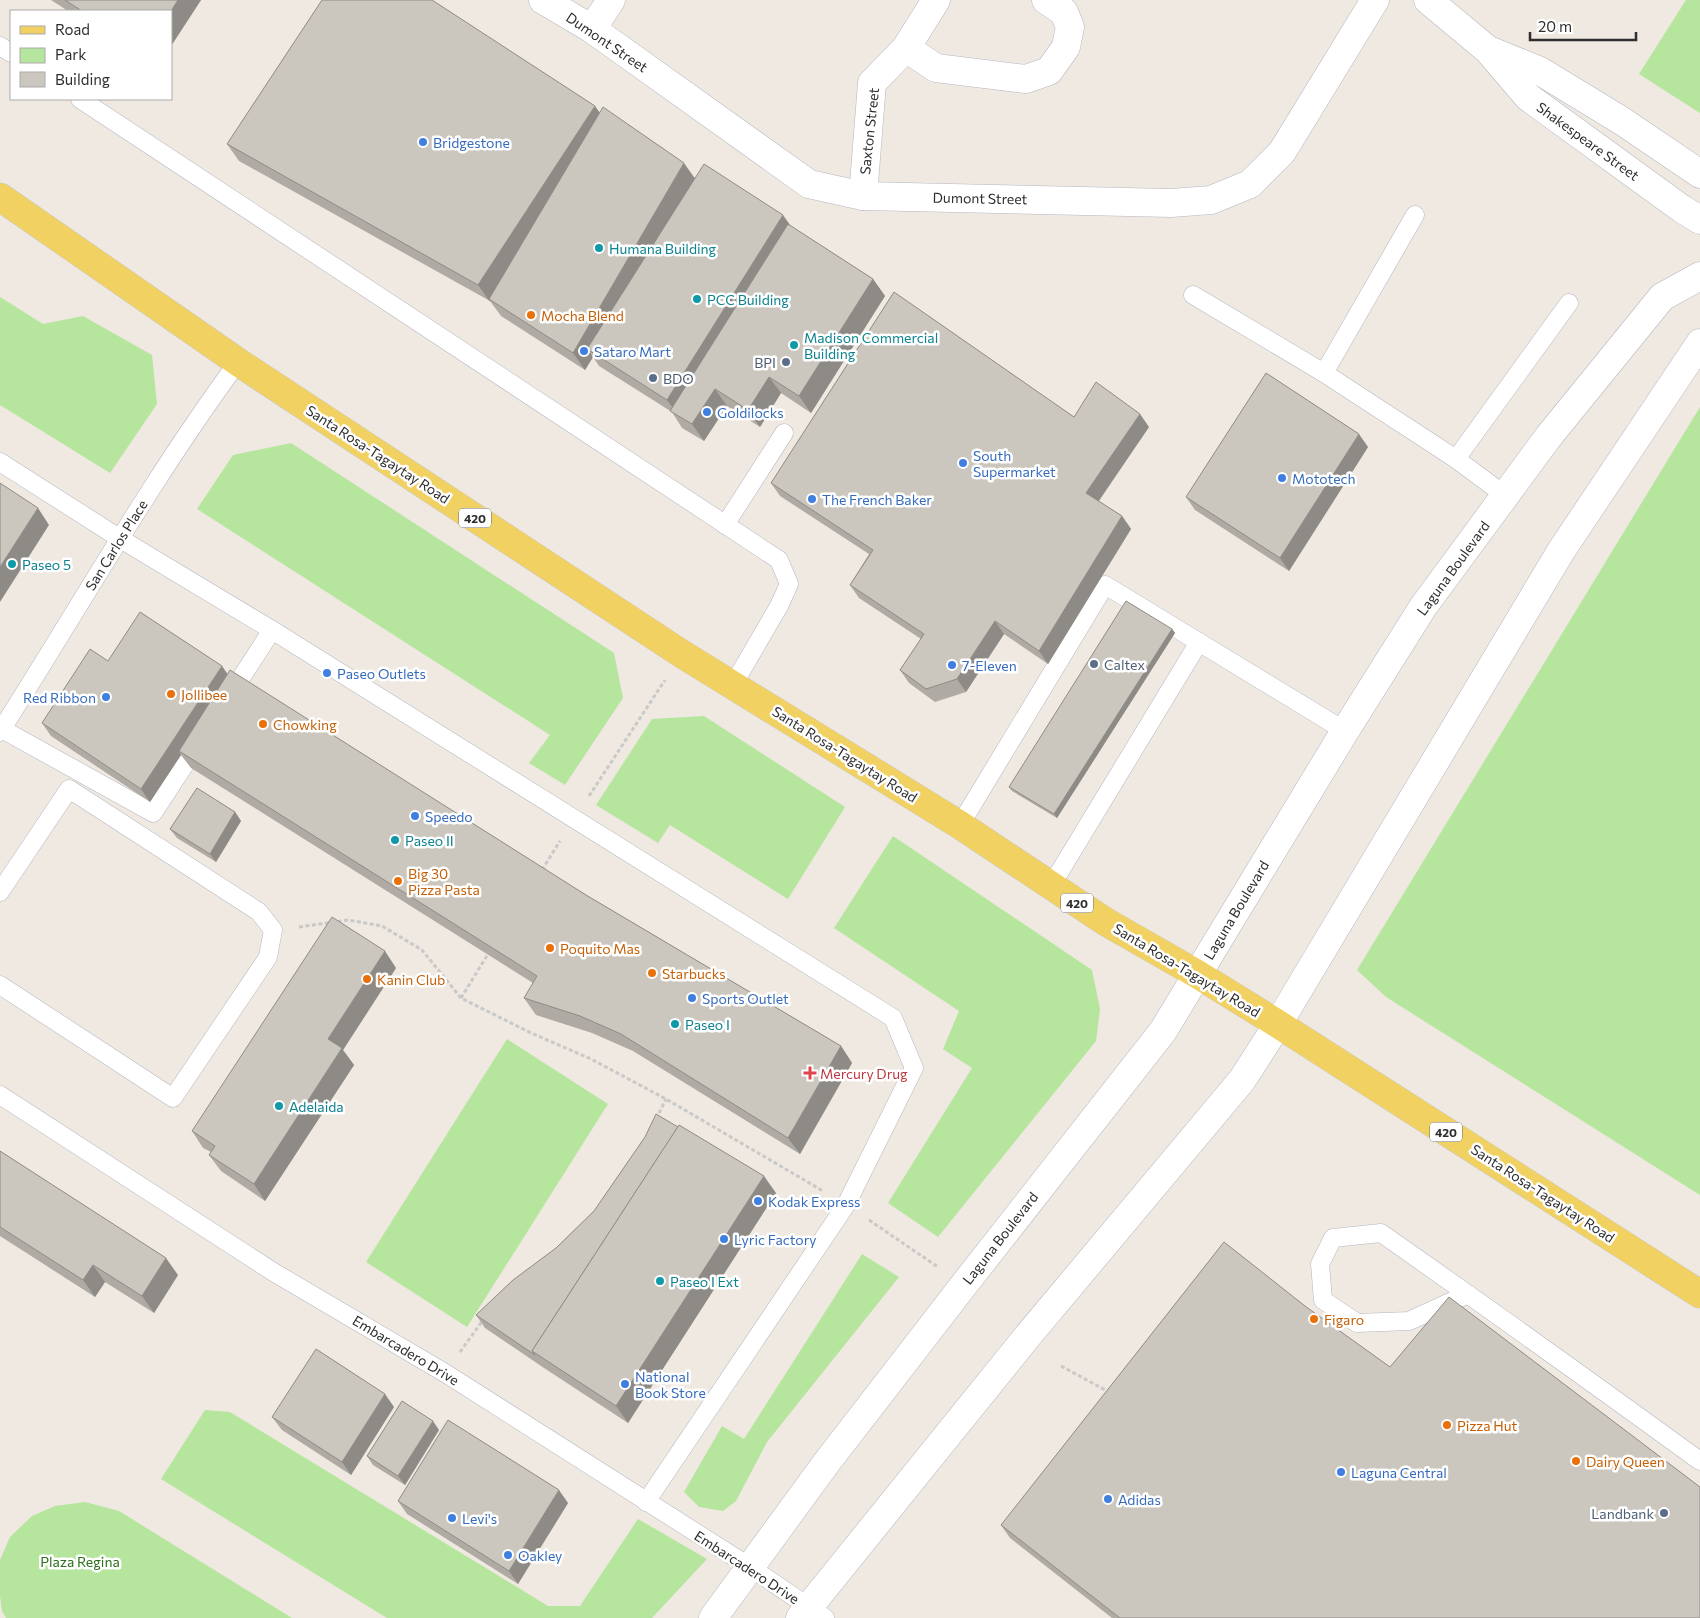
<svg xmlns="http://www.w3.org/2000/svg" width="1700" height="1618" font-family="Commissioner,sans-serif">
<rect width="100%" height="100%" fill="#efe9e1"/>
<g fill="#b6e59e">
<path d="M1686 0H1700V113L1639 74Z"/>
<path d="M0 297 43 324 83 316 152 355 157 404 110 473 0 405Z"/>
<path d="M1700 407V1195L1386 997 1357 970Z"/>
<path d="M291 443 614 653 623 698 565 785 529 763 550 735 197 509 233 455Z"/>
<path d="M704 716 845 807 788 899 670 825 658 843 596 805 652 719Z"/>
<path d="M893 836 1092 970 1100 1009 1096 1041 938 1237 888 1203 972 1068 943 1049 959 1011 834 928Z"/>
<path d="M507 1039 608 1104 467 1327 366 1262Z"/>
<path d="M862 1254 899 1277 767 1442 736 1501 723 1511 699 1507 684 1492 722 1426 744 1439Z"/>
<path d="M205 1410 230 1412 548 1606H580L638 1519 707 1559 652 1618H387L161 1479Z"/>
<path d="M85 1502 119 1511 292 1618H6L2 1611 0 1596V1560L10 1537 32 1516 55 1506Z"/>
</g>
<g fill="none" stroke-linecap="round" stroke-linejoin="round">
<g stroke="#b4b7c1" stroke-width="19">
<g id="service">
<path d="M0 46 11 53"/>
<path d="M80 99 779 560 789 584 779 606 733 685"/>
<path d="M1415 215 1324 373 1456 459 1506 496"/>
<path d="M1193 295 1324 373"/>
<path d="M1456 459 1569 303"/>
<path d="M0 462 119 538 272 630 893 1018 914 1068 846 1205 646 1502"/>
<path d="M725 525 784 433"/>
<path d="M228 698 272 630"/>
<path d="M2 729 153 813 199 743"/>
<path d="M0 732C79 608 151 480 238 362"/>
<path d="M960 825 1105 585 1345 731"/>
<path d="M1051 886 1199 642"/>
<path d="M0 892 69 789 259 912 273 930 268 957 173 1098 0 985"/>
<path d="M0 1095 275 1273 445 1373 750 1567 825 1618"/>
<path d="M1468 1294 1409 1321 1357 1323 1323 1300 1320 1264 1333 1238 1381 1233C1488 1308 1594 1384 1700 1461"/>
</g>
</g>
<g stroke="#b4b7c1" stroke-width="29">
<g id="minor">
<path d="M543 0 592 29 809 184 863 196 1171 203 1211 200 1250 184 1282 152 1375 0"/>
<path d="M1428 0 1488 50 1528 97 1682 209 1700 220"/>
<path d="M592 29 611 0"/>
<path d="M906 48 936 68 1026 79 1049 71 1066 47 1070 27 1064 12 1046 0"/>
<path d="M1491 51 1540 71 1622 121 1700 174"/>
<path d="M863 196 872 83 906 48 936 0"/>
</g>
</g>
<g stroke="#b4b7c1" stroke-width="29">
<g id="secondary">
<path d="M713 1618 827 1462 963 1286 1163 1031 1345 731 1423 607 1549 436 1662 297 1700 276"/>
<path d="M800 1618 1026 1338 1242 1080 1278 1024 1561 551 1700 343"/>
</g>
</g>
<g stroke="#c9c9c9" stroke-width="29">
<path id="primary" d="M0 197 238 362 682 654 960 825 1106 922 1197 974 1278 1024 1700 1294"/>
</g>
<g stroke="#c9c9c9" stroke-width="3" stroke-dasharray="4 2.5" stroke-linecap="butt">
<path d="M589 796 665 680"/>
<path d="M542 870 560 841"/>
<path d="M299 927 348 920 382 926 422 950 461 998 529 1032 591 1059 666 1099 823 1191"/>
<path d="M461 998 488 954"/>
<path d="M656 1119 666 1099"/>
<path d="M869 1220 938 1267"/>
<path d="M460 1352 483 1320"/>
<path d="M1061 1366 1109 1392"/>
</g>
<use href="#service" stroke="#fff" stroke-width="18"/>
<use href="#minor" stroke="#fff" stroke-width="28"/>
<use href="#secondary" stroke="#fff" stroke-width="28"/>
<use href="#primary" stroke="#f2d163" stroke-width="28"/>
</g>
<g fill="#afaba4">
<path d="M51 0H201L171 46V11H68Z"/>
<path d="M600 112 695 178 792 227 873 279 885 296 811 413 781 393 760 427 727 406 704 441 682 428 672 412 599 366 593 357 585 370 501 316 490 301 239 161 227 144Z"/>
<path d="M1149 427 1099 501 1122 516 1131 529 1048 664 1004 634 966 692 935 702 909 683 900 670 921 639 859 598 850 585 869 554 780 496 771 483Z"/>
<path d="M1368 447 1289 571 1195 510 1186 497Z"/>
<path d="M1172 629 1175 633 1057 818 1012 791 1009 787Z"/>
<path d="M228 674 586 895 841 1046 852 1063 800 1154 633 1051 592 1033 536 1015 524 998 533 983 191 768 181 755 150 802 51 736 42 723Z"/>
<path d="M235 812 241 821 216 862 177 838 170 829Z"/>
<path d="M396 968 343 1050 354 1065 265 1201 221 1171 209 1155 211 1152 203 1148 192 1131Z"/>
<path d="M0 1151 178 1275 154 1313 105 1282 95 1297 0 1236Z"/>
<path d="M776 1193 628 1423 544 1368 485 1328 476 1315 556 1248 594 1211Z"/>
<path d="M394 1407 351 1475 282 1430 272 1417Z"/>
<path d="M439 1430 405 1485 373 1465 367 1456Z"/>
<path d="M398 1501 568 1503 518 1584 407 1514Z"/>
<path d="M1001 1525 1700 1618H1112L1010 1538Z"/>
</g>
<g fill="#8e8b86">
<path d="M178 0H201L171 46V11Z"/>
<path d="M595 106 607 123 489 299 490 302 478 285Z"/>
<path d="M684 163 696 180 587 349 593 357 585 370 573 353Z"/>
<path d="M783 215 795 232 678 415 667 400Z"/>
<path d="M873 279 885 296 811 413 799 396Z"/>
<path d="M769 377 781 393 760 427 748 410Z"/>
<path d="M715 389 727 406 704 441 692 424Z"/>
<path d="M1140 414 1149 427 1095 506 1086 493Z"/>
<path d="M1359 434 1368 447 1289 571 1280 558Z"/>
<path d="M38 508 49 525 0 602V567Z"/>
<path d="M1122 516 1131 529 1048 664 1039 651Z"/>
<path d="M995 621 1004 634 966 692 957 679Z"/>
<path d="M1172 629 1175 633 1057 818 1054 814Z"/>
<path d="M222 666 231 679 179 751 181 755 150 802 141 789Z"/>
<path d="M235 812 241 821 216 862 210 854Z"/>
<path d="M385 951 396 968 343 1050 354 1065 265 1201 254 1184 328 1039Z"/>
<path d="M841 1046 852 1063 800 1154 788 1138Z"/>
<path d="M764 1176 776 1193 628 1423 616 1406Z"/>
<path d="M166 1258 178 1275 154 1313 142 1296Z"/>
<path d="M93 1265 105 1282 95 1297 83 1280Z"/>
<path d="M385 1394 394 1407 351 1475 342 1462Z"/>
<path d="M433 1421 439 1430 405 1485 398 1476Z"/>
<path d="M559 1490 568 1503 518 1584 509 1571Z"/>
</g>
<g fill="#cbc7bf" stroke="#8e8b86">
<path d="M65 0H178L171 11H82Z"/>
<path d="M322 0H432L595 106 478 285 227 144Z"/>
<path d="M603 107 684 163 573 353 489 299Z"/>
<path d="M704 164 783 215 667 400 587 349Z"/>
<path d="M788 224 873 279 799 396 769 377 748 410 715 389 692 424 670 411Z"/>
<path d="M894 292 1074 417 1096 382 1140 414 1086 493 1122 516 1039 651 995 621 957 679 926 689 900 670 924 634 850 585 873 550 771 483Z"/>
<path d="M1266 373 1359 434 1280 558 1186 497Z"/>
<path d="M0 483 38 508 0 567Z"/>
<path d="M1126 601 1172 629 1054 814 1009 787Z"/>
<path d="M140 612 222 666 141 789 42 723 90 649 108 661Z"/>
<path d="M230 670 586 895 841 1046 788 1138 621 1034 580 1016 524 998 537 976 179 751Z"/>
<path d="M197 788 235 812 210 854 170 829Z"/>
<path d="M332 917 385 951 328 1039 342 1048 254 1184 209 1155 215 1146 192 1131Z"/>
<path d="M656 1114 678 1127 532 1351 535 1355 476 1315 513 1280 556 1248 594 1211 645 1137Z"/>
<path d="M679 1125 764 1176 616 1406 532 1351Z"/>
<path d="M0 1151 166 1258 142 1296 93 1265 83 1280 0 1227Z"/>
<path d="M1224 1242 1305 1306 1390 1367 1449 1297 1700 1487V1618H1120L1001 1525Z"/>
<path d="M316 1349 385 1394 342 1462 272 1417Z"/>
<path d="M402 1401 433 1421 398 1476 367 1456Z"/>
<path d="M448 1420 559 1490 509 1571 398 1501Z"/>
</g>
<g fill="#3f7fe0" stroke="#fff" stroke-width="2">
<circle cx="423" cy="142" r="5"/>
<circle cx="584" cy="351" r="5"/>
<circle cx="707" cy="412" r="5"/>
<circle cx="963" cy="463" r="5"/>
<circle cx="1282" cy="478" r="5"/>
<circle cx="812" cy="499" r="5"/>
<circle cx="952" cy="665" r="5"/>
<circle cx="327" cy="673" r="5"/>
<circle cx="106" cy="697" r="5"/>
<circle cx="415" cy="816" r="5"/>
<circle cx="692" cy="998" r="5"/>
<circle cx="758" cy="1201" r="5"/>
<circle cx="724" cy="1239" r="5"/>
<circle cx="625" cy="1384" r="5"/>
<circle cx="1341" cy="1472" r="5"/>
<circle cx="1108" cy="1499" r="5"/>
<circle cx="452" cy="1518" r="5"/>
<circle cx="508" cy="1555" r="5"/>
</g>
<g fill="#0f9aa8" stroke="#fff" stroke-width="2">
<circle cx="599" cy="248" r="5"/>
<circle cx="697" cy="299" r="5"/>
<circle cx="794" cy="345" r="5"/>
<circle cx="12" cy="564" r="5"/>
<circle cx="395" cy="840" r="5"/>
<circle cx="675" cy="1024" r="5"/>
<circle cx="279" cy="1106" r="5"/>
<circle cx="660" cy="1281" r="5"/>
</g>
<g fill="#e8710a" stroke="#fff" stroke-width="2">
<circle cx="531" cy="315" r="5"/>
<circle cx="171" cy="694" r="5"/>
<circle cx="263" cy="724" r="5"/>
<circle cx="398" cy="881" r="5"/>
<circle cx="550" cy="948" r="5"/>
<circle cx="652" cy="973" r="5"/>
<circle cx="367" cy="979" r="5"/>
<circle cx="1314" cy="1319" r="5"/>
<circle cx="1447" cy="1425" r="5"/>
<circle cx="1576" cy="1461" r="5"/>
</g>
<g fill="#5c6f8a" stroke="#fff" stroke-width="2">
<circle cx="786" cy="362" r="5"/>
<circle cx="653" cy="378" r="5"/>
<circle cx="1094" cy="664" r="5"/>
<circle cx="1664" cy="1513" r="5"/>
</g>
<path fill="#e0444e" stroke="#fff" stroke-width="2" d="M807.5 1065.5h5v5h5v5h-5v5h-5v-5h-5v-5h5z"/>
<g text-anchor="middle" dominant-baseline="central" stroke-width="5" stroke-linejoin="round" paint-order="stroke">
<g fill="#fff" stroke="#6d6d6d" stroke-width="1">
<rect x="459" y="508.5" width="32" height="19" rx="4"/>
<rect x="1061" y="893.5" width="32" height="19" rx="4"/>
<rect x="1430" y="1122.5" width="32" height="19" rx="4"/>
</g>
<g font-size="12" font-weight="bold" fill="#2e2e2e">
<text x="475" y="518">420</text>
<text x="1077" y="903">420</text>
<text x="1446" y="1132">420</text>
</g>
<g font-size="14" fill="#2e2e2e" stroke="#fff">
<text transform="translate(607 42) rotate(34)">Dumont Street</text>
<text transform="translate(869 131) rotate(-84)">Saxton Street</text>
<text transform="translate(1588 141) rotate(36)">Shakespeare Street</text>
<text transform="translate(980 198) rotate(1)">Dumont Street</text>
<text transform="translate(378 454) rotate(33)">Santa Rosa-Tagaytay Road</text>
<text transform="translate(116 545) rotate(-58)">San Carlos Place</text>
<text transform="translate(1453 568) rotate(-54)">Laguna Boulevard</text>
<text transform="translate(845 754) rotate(32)">Santa Rosa-Tagaytay Road</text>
<text transform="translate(1236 910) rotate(-59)">Laguna Boulevard</text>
<text transform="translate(1187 970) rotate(31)">Santa Rosa-Tagaytay Road</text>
<text transform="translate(1543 1193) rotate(33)">Santa Rosa-Tagaytay Road</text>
<text transform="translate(1000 1238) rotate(-52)">Laguna Boulevard</text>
<text transform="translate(406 1350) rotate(31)">Embarcadero Drive</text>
<text transform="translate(747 1567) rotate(33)">Embarcadero Drive</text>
</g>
<g font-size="14" fill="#366cbe" stroke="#fff" text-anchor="start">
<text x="433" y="142">Bridgestone</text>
<text x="594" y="351">Sataro Mart</text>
<text x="717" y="412">Goldilocks</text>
<text x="973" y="455">South<tspan x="973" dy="16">Supermarket</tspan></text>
<text x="1292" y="478">Mototech</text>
<text x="822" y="499">The French Baker</text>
<text x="962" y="665">7-Eleven</text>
<text x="337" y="673">Paseo Outlets</text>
<text x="96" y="697" text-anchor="end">Red Ribbon</text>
<text x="425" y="816">Speedo</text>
<text x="702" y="998">Sports Outlet</text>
<text x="768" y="1201">Kodak Express</text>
<text x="734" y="1239">Lyric Factory</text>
<text x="635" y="1376">National<tspan x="635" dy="16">Book Store</tspan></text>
<text x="1351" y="1472">Laguna Central</text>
<text x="1118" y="1499">Adidas</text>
<text x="462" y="1518">Levi's</text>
<text x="518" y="1555">Oakley</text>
</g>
<g font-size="14" fill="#0d838f" stroke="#fff" text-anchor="start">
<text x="609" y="248">Humana Building</text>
<text x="707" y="299">PCC Building</text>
<text x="804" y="337">Madison Commercial<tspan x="804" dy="16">Building</tspan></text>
<text x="22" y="564">Paseo 5</text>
<text x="405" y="840">Paseo II</text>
<text x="685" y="1024">Paseo I</text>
<text x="289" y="1106">Adelaida</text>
<text x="670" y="1281">Paseo I Ext</text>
</g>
<g font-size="14" fill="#c56008" stroke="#fff" text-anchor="start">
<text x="541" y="315">Mocha Blend</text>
<text x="181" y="694">Jollibee</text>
<text x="273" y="724">Chowking</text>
<text x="408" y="873">Big 30<tspan x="408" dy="16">Pizza Pasta</tspan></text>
<text x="560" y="948">Poquito Mas</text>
<text x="662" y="973">Starbucks</text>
<text x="377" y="979">Kanin Club</text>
<text x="1324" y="1319">Figaro</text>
<text x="1457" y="1425">Pizza Hut</text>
<text x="1586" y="1461">Dairy Queen</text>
</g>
<g font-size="14" fill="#4e5e75" stroke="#fff" text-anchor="end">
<text x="776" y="362">BPI</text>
<text x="663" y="378" text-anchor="start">BDO</text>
<text x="1104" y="664" text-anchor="start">Caltex</text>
<text x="1654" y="1513">Landbank</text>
</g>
<g font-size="14" fill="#be3a42" stroke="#fff" text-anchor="start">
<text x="820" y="1073">Mercury Drug</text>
</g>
<g font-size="14" fill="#2c6e1b" stroke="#fff">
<text x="80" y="1561">Plaza Regina</text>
</g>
</g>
<rect x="10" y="10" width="162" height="90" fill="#ffffff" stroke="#ababab"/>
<rect x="20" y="26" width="25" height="8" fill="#f2d163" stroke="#ababab"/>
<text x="55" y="35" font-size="15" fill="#2e2e2e">Road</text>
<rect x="20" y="48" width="25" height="15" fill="#b6e59e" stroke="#ababab"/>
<text x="55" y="60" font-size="15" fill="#2e2e2e">Park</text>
<rect x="20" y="72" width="25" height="15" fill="#cbc7bf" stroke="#ababab"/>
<text x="55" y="85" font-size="15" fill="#2e2e2e">Building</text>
<path d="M1530 32v8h106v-8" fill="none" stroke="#2e2e2e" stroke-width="2.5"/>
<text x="1538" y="32" font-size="15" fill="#2e2e2e" stroke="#ffffff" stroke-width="4" paint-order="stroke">20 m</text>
</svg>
